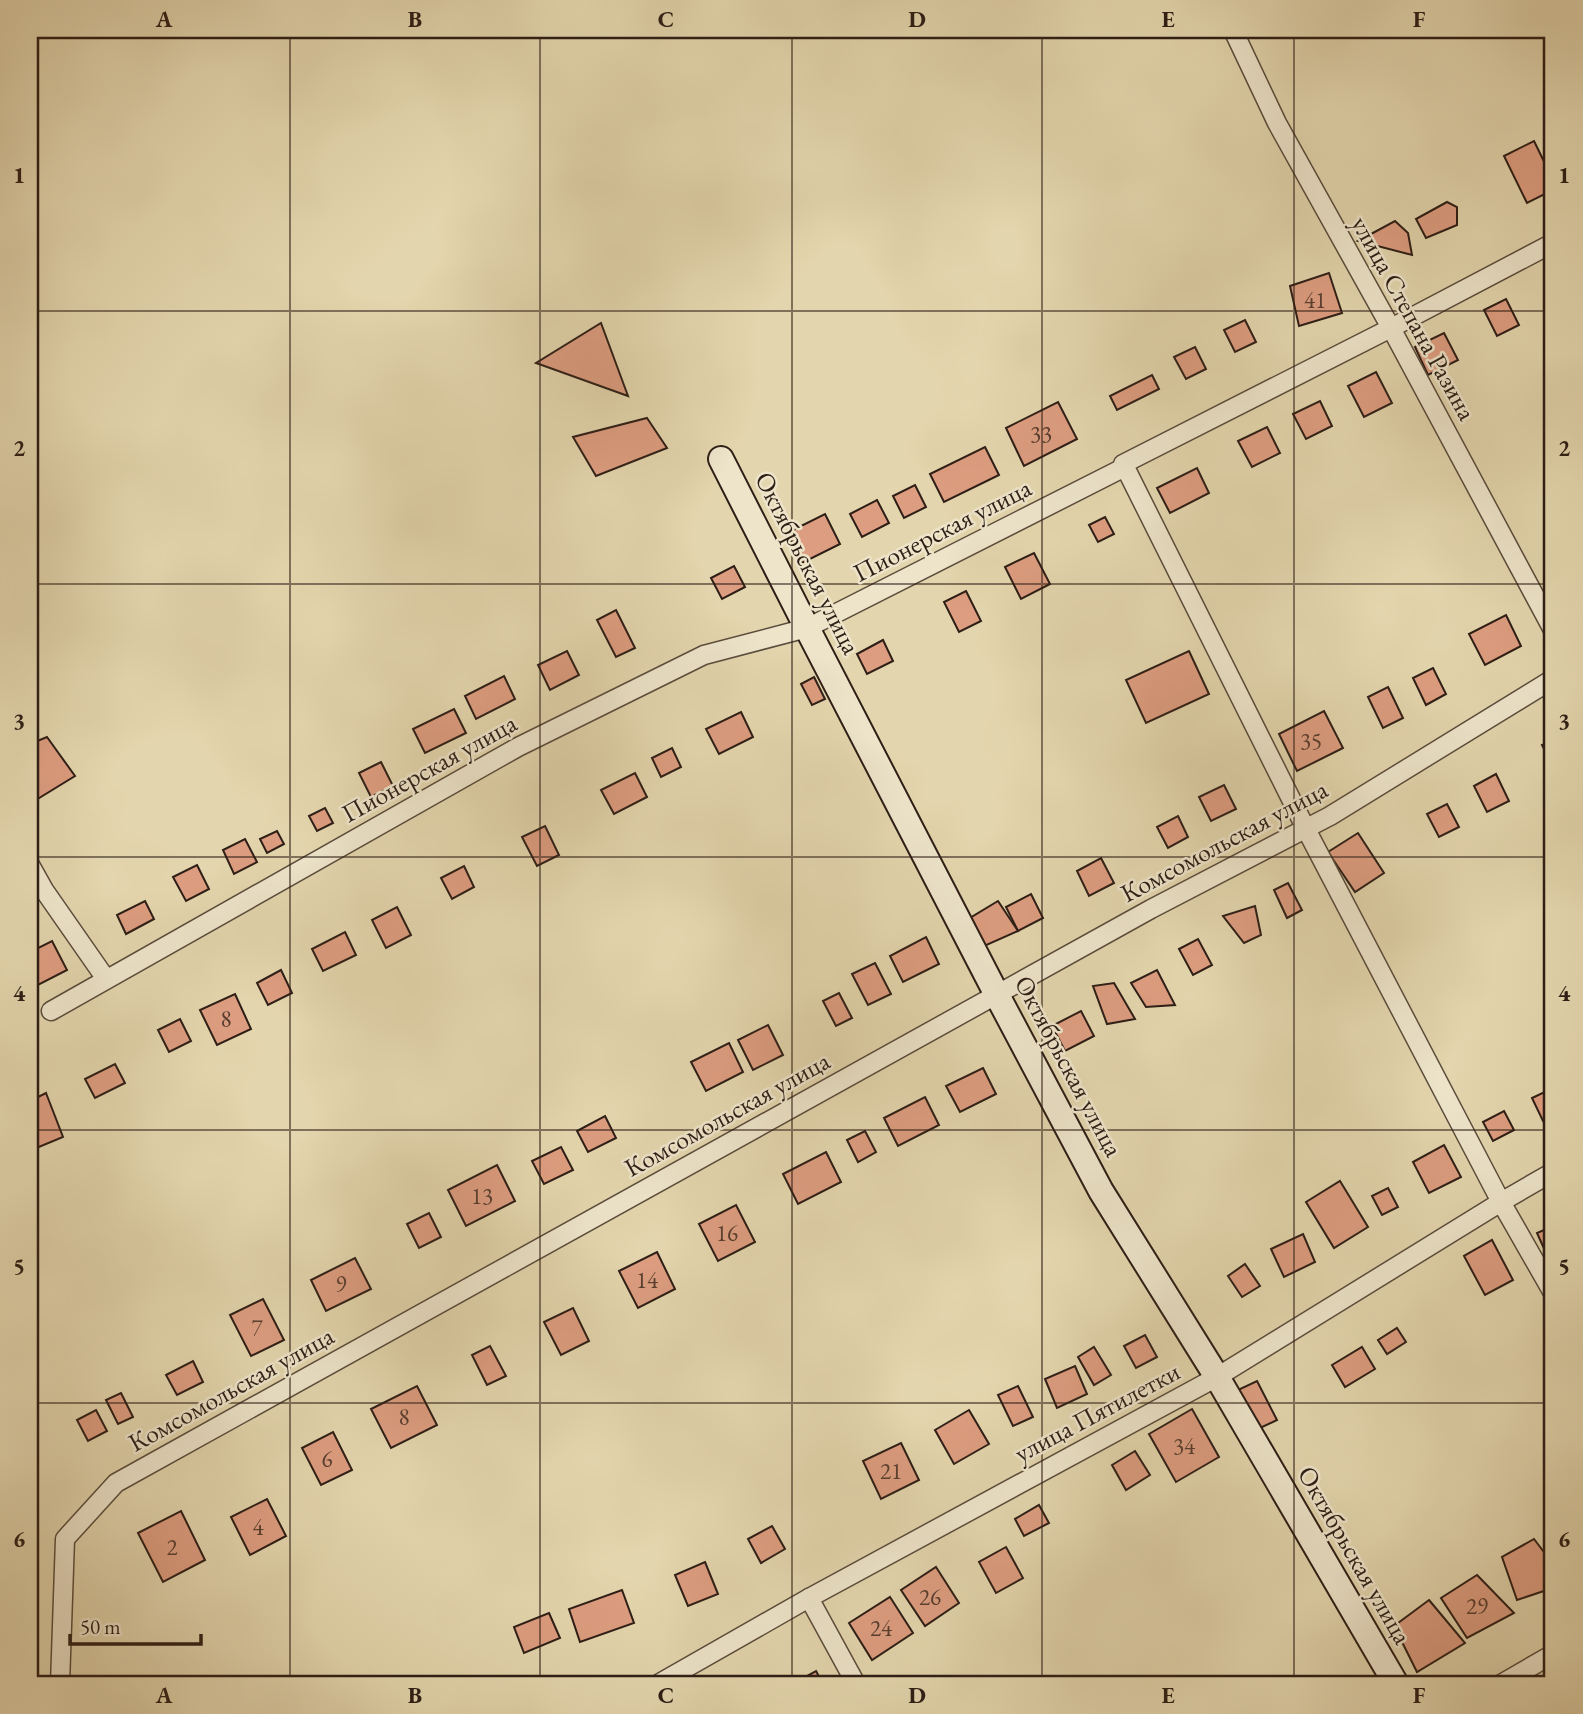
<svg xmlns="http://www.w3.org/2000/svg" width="1583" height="1714" font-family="'EB Garamond',serif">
<rect width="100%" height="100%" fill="#e3d5ad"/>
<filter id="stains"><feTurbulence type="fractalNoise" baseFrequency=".00286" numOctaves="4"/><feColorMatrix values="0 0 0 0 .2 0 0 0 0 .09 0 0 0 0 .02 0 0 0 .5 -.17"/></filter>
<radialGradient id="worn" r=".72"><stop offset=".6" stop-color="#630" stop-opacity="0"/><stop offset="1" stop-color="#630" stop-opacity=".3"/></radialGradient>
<g fill="#dd9d80" stroke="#2d1e16" stroke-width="2">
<path d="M1534 141 1553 180V190L1527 203 1504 156Z"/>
<path d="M1447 202 1457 207V225L1426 238 1416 219Z"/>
<path d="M1395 221 1408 233 1412 255 1358 241Z"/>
<path d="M1329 273 1342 313 1299 326 1290 286Z"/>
<path d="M1506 299 1519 325 1497 336 1484 310Z"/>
<path d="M1245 320 1256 342 1235 352 1224 330Z"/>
<path d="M601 323 628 396 536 363Z"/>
<path d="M1444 333 1458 360 1428 375 1415 347Z"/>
<path d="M1195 347 1206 369 1186 379 1174 357Z"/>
<path d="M1376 372 1392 403 1364 417 1348 386Z"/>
<path d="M1152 375 1159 389 1117 410 1110 396Z"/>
<path d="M1320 401 1332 426 1306 439 1293 414Z"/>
<path d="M1058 402 1077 439 1024 466 1006 428Z"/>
<path d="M647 418 667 448 596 476 573 437Z"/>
<path d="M1267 427 1280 453 1252 467 1238 441Z"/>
<path d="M985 447 999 475 944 502 930 474Z"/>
<path d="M1197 468 1209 493 1170 513 1157 488Z"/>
<path d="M915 485 926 507 904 518 893 496Z"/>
<path d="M877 500 889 523 862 537 850 514Z"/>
<path d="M825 514 840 544 802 563 787 533Z"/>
<path d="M1105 517 1114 534 1098 542 1089 525Z"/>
<path d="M1034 553 1050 584 1021 599 1005 567Z"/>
<path d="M734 566 745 587 722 599 711 578Z"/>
<path d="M966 591 981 621 959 632 944 602Z"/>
<path d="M616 610 635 648 616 657 597 620Z"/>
<path d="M1506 615 1521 646 1485 665 1469 634Z"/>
<path d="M883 640 893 661 867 674 857 654Z"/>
<path d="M567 651 579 675 550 690 538 665Z"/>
<path d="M1189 651 1209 694 1146 723 1126 680Z"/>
<path d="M1433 668 1446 694 1426 705 1413 678Z"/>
<path d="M504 676 515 699 476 719 465 696Z"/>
<path d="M814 677 825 699 812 705 801 684Z"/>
<path d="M1388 687 1403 718 1383 728 1368 697Z"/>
<path d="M454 709 466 733 425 753 413 729Z"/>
<path d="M1324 711 1343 748 1297 771 1279 734Z"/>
<path d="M741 712 753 737 719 754 706 729Z"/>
<path d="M47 737 75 776 31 803 30 744Z"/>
<path d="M1553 740V767L1542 745Z"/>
<path d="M672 748 681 767 661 777 652 758Z"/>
<path d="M381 762 393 786 371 797 359 773Z"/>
<path d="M635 773 647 797 614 814 601 790Z"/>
<path d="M1496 774 1509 801 1487 812 1474 786Z"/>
<path d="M1224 785 1236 809 1211 821 1199 797Z"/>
<path d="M1447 804 1459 827 1439 837 1427 814Z"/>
<path d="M325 808 333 823 317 831 309 816Z"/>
<path d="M1178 816 1188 837 1168 848 1157 827Z"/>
<path d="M545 826 559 855 537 866 522 837Z"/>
<path d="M277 831 284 844 267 853 260 839Z"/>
<path d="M1358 833 1384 873 1355 892 1328 852Z"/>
<path d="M245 839 257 862 234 874 223 850Z"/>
<path d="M1101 858 1114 883 1089 896 1077 871Z"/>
<path d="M197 865 209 889 186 901 173 877Z"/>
<path d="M464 866 474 887 452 899 441 878Z"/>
<path d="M1288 883 1302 910 1287 918 1274 890Z"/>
<path d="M1031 894 1043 918 1018 931 1006 907Z"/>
<path d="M145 901 154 919 126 934 117 915Z"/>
<path d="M998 901 1018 931 982 947 970 918Z"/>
<path d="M1255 906 1261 935 1244 943 1223 916Z"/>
<path d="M397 907 411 935 386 948 372 920Z"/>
<path d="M345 932 356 955 323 971 312 949Z"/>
<path d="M926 937 939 964 903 982 890 956Z"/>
<path d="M1198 939 1212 965 1193 975 1179 949Z"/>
<path d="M52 941 67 970 38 985 30 968V952Z"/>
<path d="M875 963 891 994 868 1005 852 974Z"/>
<path d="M281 970 292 993 268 1005 257 983Z"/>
<path d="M1157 970 1175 1005 1146 1007 1131 983Z"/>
<path d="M1114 983 1135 1019 1107 1024 1093 986Z"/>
<path d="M839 993 852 1018 836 1026 823 1001Z"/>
<path d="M235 994 251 1029 217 1045 200 1010Z"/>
<path d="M1081 1011 1094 1036 1065 1051 1052 1026Z"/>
<path d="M180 1019 191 1041 169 1052 158 1030Z"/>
<path d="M768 1025 783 1055 753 1070 738 1040Z"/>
<path d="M729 1043 743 1072 706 1091 691 1062Z"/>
<path d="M115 1064 125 1083 95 1098 85 1079Z"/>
<path d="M983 1068 996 1094 960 1112 946 1086Z"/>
<path d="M1553 1088V1116L1543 1121 1532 1098Z"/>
<path d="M46 1093 63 1137 34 1149 30 1143V1101Z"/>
<path d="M925 1097 939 1125 898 1146 884 1118Z"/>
<path d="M1504 1111 1514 1130 1493 1141 1483 1122Z"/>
<path d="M605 1116 616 1138 588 1152 577 1131Z"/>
<path d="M865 1131 876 1152 858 1162 847 1140Z"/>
<path d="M1444 1145 1461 1177 1429 1193 1413 1162Z"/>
<path d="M561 1147 573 1170 544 1184 532 1161Z"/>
<path d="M826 1152 841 1182 798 1204 783 1174Z"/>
<path d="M497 1165 515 1201 466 1226 448 1190Z"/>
<path d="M1340 1181 1368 1227 1334 1248 1306 1202Z"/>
<path d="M1388 1188 1398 1207 1382 1215 1372 1196Z"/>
<path d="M736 1205 755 1242 718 1261 699 1224Z"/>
<path d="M429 1213 441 1237 419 1248 407 1224Z"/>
<path d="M1553 1226V1261L1550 1262 1537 1233Z"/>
<path d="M1303 1234 1315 1262 1284 1277 1271 1249Z"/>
<path d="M1492 1240 1513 1280 1485 1295 1464 1256Z"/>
<path d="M657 1252 675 1289 638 1308 619 1271Z"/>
<path d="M355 1258 371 1289 326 1311 311 1280Z"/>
<path d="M1245 1264 1260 1286 1242 1297 1228 1276Z"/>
<path d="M263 1299 284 1340 251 1356 230 1315Z"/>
<path d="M573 1308 589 1341 561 1355 544 1322Z"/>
<path d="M1397 1328 1406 1342 1387 1354 1378 1340Z"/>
<path d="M1145 1335 1157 1357 1136 1368 1124 1346Z"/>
<path d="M490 1346 506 1376 487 1385 472 1355Z"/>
<path d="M1094 1347 1111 1375 1094 1385 1078 1357Z"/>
<path d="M1362 1347 1375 1369 1345 1387 1332 1365Z"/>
<path d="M193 1361 203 1382 177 1395 166 1375Z"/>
<path d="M1075 1366 1087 1394 1057 1408 1045 1379Z"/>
<path d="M1257 1381 1277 1420 1258 1429 1238 1390Z"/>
<path d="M417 1386 437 1425 391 1448 371 1409Z"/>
<path d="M1018 1386 1033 1417 1013 1426 998 1395Z"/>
<path d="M121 1393 133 1417 118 1424 106 1400Z"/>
<path d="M1192 1409 1219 1457 1176 1482 1149 1434Z"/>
<path d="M96 1410 107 1431 88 1441 77 1420Z"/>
<path d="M969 1410 989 1444 954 1464 935 1430Z"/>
<path d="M333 1432 352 1470 321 1485 302 1448Z"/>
<path d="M901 1443 919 1480 881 1499 863 1461Z"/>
<path d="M1135 1451 1150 1475 1126 1490 1112 1465Z"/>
<path d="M267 1499 286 1536 250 1555 231 1517Z"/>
<path d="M1039 1505 1049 1523 1024 1536 1015 1519Z"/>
<path d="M181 1511 205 1560 163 1582 138 1533Z"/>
<path d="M772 1526 785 1549 761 1563 748 1539Z"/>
<path d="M1534 1539 1553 1564V1588L1517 1600 1502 1557Z"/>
<path d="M1006 1547 1023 1578 996 1593 979 1562Z"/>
<path d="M705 1562 718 1594 688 1606 675 1575Z"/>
<path d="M936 1567 959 1603 925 1626 901 1590Z"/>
<path d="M1477 1575 1514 1613 1467 1638 1441 1598Z"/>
<path d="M622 1590 634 1623 580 1642 569 1609Z"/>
<path d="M890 1597 913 1633 872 1660 849 1623Z"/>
<path d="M1429 1600 1465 1643 1417 1672 1394 1626Z"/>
<path d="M549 1613 560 1638 524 1653 514 1627Z"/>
<path d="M816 1671 823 1684H798L796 1682Z"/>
</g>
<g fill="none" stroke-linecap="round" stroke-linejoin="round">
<g stroke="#5a4c3c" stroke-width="21">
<g id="street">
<path d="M1233 30 1277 123 1391 328 1553 630"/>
<path d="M1125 467 1306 829 1501 1202 1553 1293"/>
<path d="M30 865 44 890 106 979"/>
<path d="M51 1011 518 747 704 655 807 628 1125 467 1123 464 1391 328 1553 243"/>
<path d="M809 1598 856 1684"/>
<path d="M60 1684 65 1539 116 1483 1151 909 1330 816 1553 679"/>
<path d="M658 1684 809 1598 1217 1377 1501 1202 1553 1172"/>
<path d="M1501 1684 1553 1654"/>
</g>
</g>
<g stroke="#2d1e16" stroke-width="28">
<path id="secondary" d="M721 459 807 628 997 995 1101 1191 1217 1377 1396 1684"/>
</g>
<use href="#street" stroke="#ede4ca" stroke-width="18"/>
<use href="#secondary" stroke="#ede4ca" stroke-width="24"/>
</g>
<path fill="none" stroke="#2d1e16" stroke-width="2" stroke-opacity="0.55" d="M290 30V1684M540 30V1684M792 30V1684M1042 30V1684M1294 30V1684M30 311H1553M30 584H1553M30 857H1553M30 1130H1553M30 1403H1553"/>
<g text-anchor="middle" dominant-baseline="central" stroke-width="5" stroke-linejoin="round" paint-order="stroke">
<g font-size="23" fill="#593e30">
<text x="1315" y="300">41</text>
<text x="1041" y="434">33</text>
<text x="1311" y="741">35</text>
<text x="226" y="1019">8</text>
<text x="482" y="1196">13</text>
<text x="727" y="1233">16</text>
<text x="647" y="1280">14</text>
<text x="341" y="1284">9</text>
<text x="257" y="1328">7</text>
<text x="404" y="1417">8</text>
<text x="1184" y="1446">34</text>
<text x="327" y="1459">6</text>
<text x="891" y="1471">21</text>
<text x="258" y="1527">4</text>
<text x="172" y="1547">2</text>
<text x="930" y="1597">26</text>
<text x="1477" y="1606">29</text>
<text x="881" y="1628">24</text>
</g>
<g font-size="26" fill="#2d1e16" stroke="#ede4ca">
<text transform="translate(1414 318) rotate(61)">улица Степана Разина</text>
<text transform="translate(942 530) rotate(-27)">Пионерская улица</text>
<text transform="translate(808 563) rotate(63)">Октябрьская улица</text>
<text transform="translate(429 768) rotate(-29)">Пионерская улица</text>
<text transform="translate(1224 841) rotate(-28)">Комсомольская улица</text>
<text transform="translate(1069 1066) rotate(62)">Октябрьская улица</text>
<text transform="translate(727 1114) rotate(-29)">Комсомольская улица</text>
<text transform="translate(231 1389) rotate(-29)">Комсомольская улица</text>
<text transform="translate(1097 1412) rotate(-28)">улица Пятилетки</text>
<text transform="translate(1355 1555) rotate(60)">Октябрьская улица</text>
</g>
</g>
<rect width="1583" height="1714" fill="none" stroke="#e3d5ad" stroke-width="77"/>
<path d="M70 1634v10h131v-10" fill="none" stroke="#2d1e16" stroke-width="3.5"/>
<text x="80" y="1634" font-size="21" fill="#2d1e16" stroke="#ede4ca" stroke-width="5" paint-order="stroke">50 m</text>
<rect x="38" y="38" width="1506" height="1638" fill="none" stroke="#2d1e16" stroke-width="2.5"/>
<g font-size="23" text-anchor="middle" font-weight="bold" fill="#2d1e16">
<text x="164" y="27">A</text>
<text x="415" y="27">B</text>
<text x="666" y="27">C</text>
<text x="917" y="27">D</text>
<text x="1168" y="27">E</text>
<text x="1419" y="27">F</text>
<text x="19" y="183">1</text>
<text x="1564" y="183">1</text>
<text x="19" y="456">2</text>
<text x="1564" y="456">2</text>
<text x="19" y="729">3</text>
<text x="1564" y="729">3</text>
<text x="19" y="1001">4</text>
<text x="1564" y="1001">4</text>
<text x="19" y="1274">5</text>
<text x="1564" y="1274">5</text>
<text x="19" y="1547">6</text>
<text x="1564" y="1547">6</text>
<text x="164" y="1703">A</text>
<text x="415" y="1703">B</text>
<text x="666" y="1703">C</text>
<text x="917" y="1703">D</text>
<text x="1168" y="1703">E</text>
<text x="1419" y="1703">F</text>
</g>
<rect width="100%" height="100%" filter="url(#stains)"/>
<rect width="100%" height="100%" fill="url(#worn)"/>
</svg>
